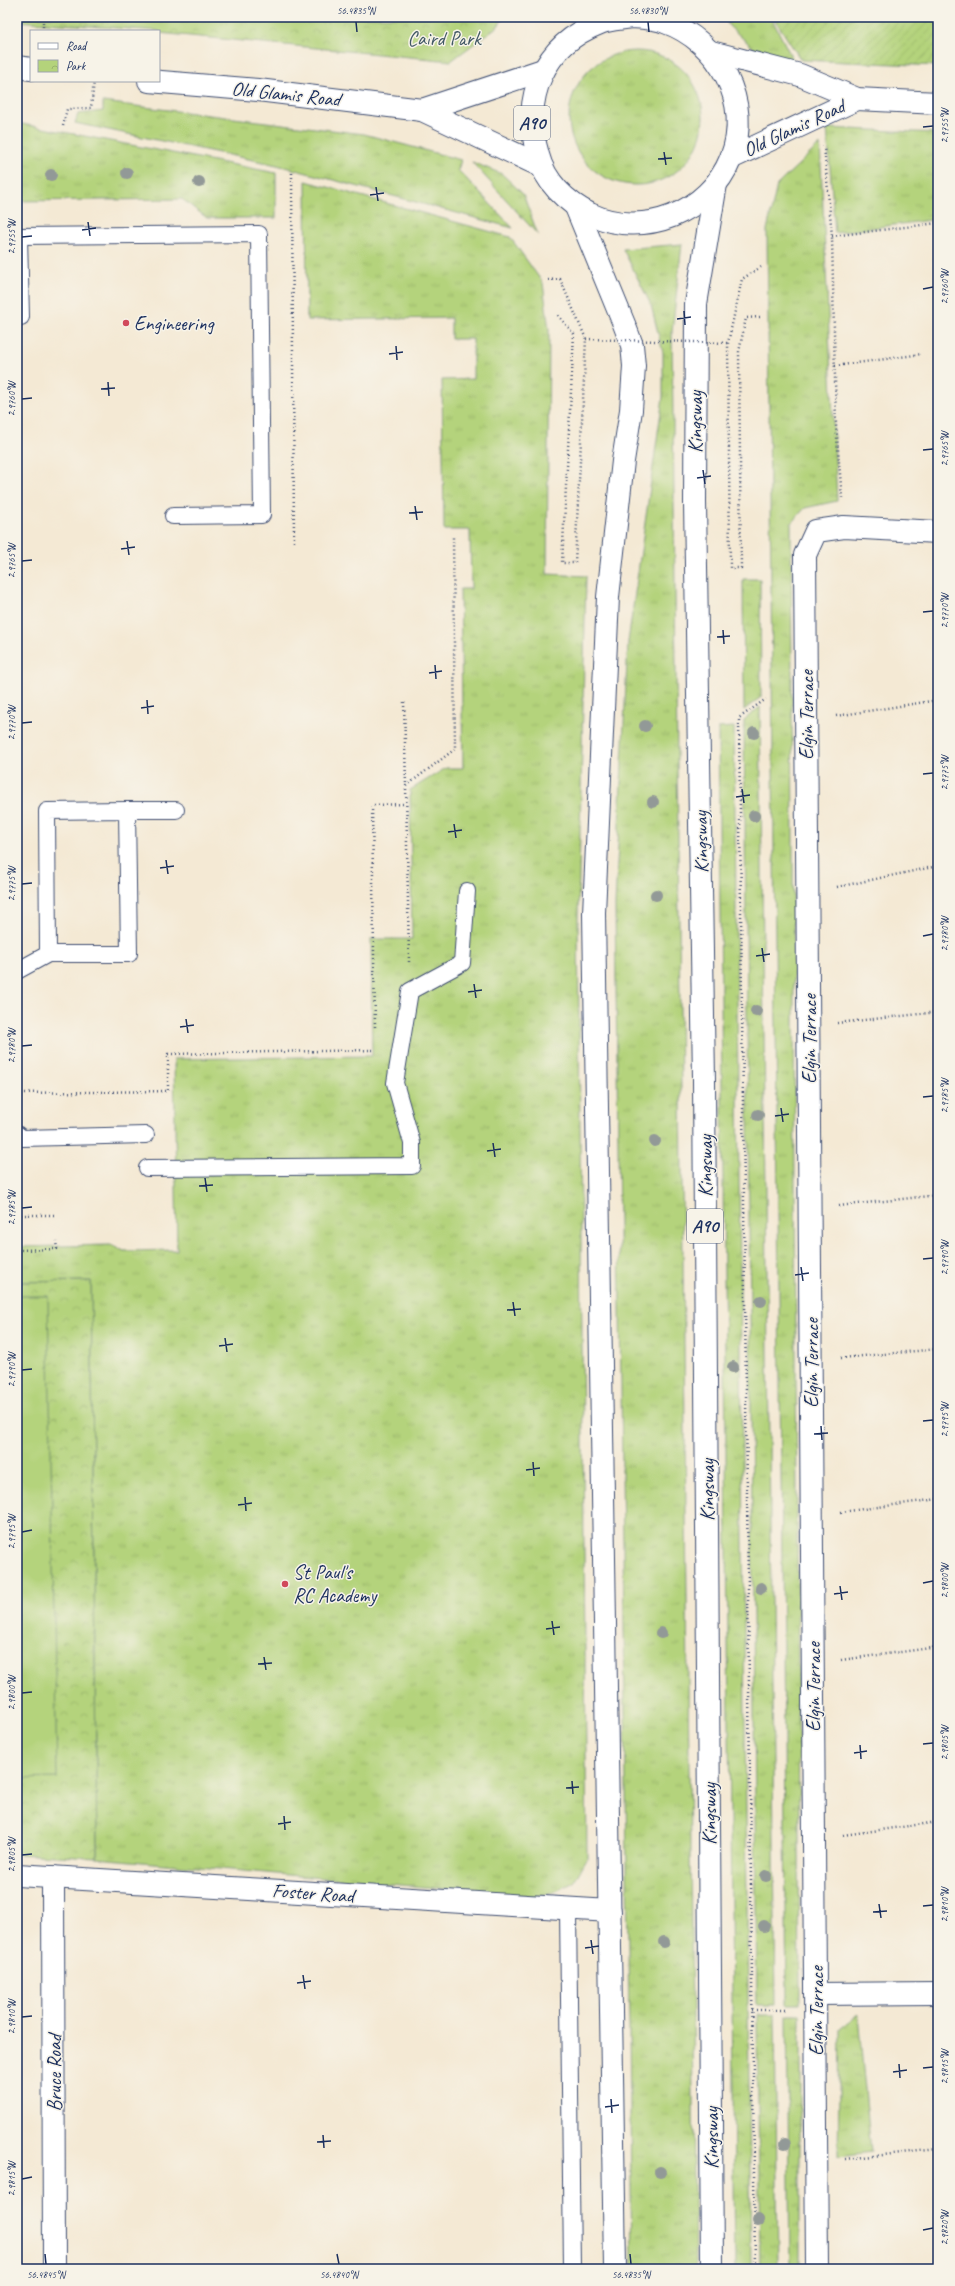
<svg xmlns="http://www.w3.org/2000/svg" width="955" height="2286" font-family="Caveat,sans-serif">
<defs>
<pattern id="grass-tufts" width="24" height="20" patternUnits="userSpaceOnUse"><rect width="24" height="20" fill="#b4d37b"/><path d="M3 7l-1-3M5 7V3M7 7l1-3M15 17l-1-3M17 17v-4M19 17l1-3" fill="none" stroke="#9ab56d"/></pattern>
<pattern id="park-crowns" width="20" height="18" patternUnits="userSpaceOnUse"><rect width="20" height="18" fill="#b4d37b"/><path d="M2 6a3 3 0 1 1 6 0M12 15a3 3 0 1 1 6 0" fill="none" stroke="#9ab56d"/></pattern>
<pattern id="garden-furrows" width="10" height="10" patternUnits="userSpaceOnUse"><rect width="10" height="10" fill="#b4d37b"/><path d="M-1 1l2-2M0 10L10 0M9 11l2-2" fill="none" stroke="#9ab56d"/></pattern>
</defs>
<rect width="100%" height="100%" fill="#f7f3e8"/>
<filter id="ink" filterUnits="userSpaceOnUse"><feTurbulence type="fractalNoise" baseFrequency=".025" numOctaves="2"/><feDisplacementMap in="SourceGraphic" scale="8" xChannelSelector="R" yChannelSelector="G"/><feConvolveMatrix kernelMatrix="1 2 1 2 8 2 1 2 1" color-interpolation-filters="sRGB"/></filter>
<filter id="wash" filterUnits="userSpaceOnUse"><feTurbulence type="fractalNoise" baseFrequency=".012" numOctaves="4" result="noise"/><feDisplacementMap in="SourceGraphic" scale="16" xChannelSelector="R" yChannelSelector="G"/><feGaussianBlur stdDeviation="0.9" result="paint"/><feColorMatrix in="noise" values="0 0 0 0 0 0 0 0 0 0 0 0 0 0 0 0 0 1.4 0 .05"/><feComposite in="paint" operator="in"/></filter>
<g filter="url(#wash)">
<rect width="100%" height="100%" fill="#f4e9d4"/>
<g fill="url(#grass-tufts)" stroke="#68816c">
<path d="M724 17H771L794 62 758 52 729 26Z"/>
<circle cx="636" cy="118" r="67"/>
<path d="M103 102 364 134 461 160 458 170 513 228 277 165 75 123 78 114 103 111Z"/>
<path d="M17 123 276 173V218H207L182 199 17 201Z"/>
<path d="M827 128 938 133V219L835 233Z"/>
<path d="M820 144 837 501 805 508 791 523 800 2005H787L767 230 777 185Z"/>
<path d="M472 162 502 174 523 194 538 235Z"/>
<path d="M306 181 510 237 543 283 549 330 547 574 586 576 578 919 587 1858 574 1882 556 1891 536 1897 97 1858 91 1281 17 1282V1247L111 1245 124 1251 177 1250 174 1059 372 1056 371 939H412L410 790 446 768H463L460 589H471L470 530H444L442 380 473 379V339H451V318L307 320Z"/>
<path d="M682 244 672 332 695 2269H632L615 905 628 642 663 397V353L651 305 623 249Z"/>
<path d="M743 579H760L761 697 744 710Z"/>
<path d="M760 707 776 2005H757L744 720Z"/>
<path d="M734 727 751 2269H735L718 728Z"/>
<path d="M757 2015H775L778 2269H760Z"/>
<path d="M787 2015H800V2269H790Z"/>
<path d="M858 2015 871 2152 838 2156 840 2029Z"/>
</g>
<g fill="url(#park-crowns)" stroke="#68816c">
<path d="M17 17H504L498 26 451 61 159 33V31L17 21Z"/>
<path d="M91 1281 97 1858 17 1854V1282Z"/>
</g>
<path fill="url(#garden-furrows)" stroke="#68816c" d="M773 17H938V66L801 60Z"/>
<path fill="#b4d37b" stroke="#68816c" d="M48 1296 57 1778 17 1779V1296Z"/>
</g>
<g filter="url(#ink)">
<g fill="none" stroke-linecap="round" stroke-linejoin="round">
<g stroke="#3c4b70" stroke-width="18">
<g id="service">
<path d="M17 236 259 234 262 515 173 516"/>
<path d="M19 236 21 317"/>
<path d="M127 810H176"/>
<path d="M17 971 48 954H129L127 810 47 811 48 954"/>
<path d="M17 1134 22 1138 146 1135"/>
<path d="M147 1168 412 1166V1143L395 1083 410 991 462 963 467 891"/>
<path d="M568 1909 572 2269"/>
</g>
</g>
<g stroke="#3c4b70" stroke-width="24">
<g id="minor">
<path d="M17 1875 610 1911"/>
<path d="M53 1877 54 2269"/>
<path d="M815 1994 938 1993"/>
<path d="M817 2269 805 555 816 531 844 527 938 532"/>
</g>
</g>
<g stroke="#3c4b70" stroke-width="24">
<g id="tertiary">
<path d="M711 52 800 75 857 99 938 103"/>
<path d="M17 67 31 69"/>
<path d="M149 81 258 90 422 110 541 166"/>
<path d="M422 110 543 70"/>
<path d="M731 158 857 99"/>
</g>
</g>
<g stroke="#3c4b70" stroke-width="24">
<g id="trunk">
<path d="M632 17C622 19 609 19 600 23 543 45 521 98 538 155 545 182 566 202 590 214 643 239 709 213 731 158 753 103 719 41 665 22 655 18 643 18 633 17"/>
<path d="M576 207 624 324 632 345 634 366 631 410 623 461 608 597 594 913 615 2269"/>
<path d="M712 2269 704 1080 695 502 696 304 716 184"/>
</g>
</g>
<g stroke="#3c4b70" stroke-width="2.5" stroke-dasharray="1 3" stroke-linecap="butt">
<path d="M43 31V22"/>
<path d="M63 126 67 109 91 108 94 81"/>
<path d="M824 146 832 236 836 425 842 498"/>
<path d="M292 173 294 545"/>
<path d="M832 236 938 223"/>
<path d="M548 280 560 279 586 339 575 563H562L574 334 556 313"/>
<path d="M760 317 746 318 739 352 741 568H730L728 343 742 279 761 267"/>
<path d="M835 366 922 354"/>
<path d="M404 702 406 786"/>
<path d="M836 716 938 700"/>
<path d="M837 887 938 866"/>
<path d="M409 962 406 786 455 749 453 537"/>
<path d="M837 1023 938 1012"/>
<path d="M375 1027 372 805 406 804"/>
<path d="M17 1093 168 1091V1054L374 1050"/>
<path d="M839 1206 938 1195"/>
<path d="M17 1215H56"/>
<path d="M17 1250 57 1249 56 1241"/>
<path d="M841 1358 938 1349"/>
<path d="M841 1512 938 1499"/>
<path d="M841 1660 938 1647"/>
<path d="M843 1835 938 1822"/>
<path d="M752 2010H785"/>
<path d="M845 2159 938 2149"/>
<path d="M755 2269 739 718 766 699"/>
</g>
<use href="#service" stroke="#fff" stroke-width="16"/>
<use href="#minor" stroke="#fff" stroke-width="22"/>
<use href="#tertiary" stroke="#fff" stroke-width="22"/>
<use href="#trunk" stroke="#fff" stroke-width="22"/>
<path stroke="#3c4b70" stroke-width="2.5" stroke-dasharray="1 3" stroke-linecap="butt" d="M586 339 728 343"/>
</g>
<g fill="#929997">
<circle cx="127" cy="173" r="6"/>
<circle cx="51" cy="175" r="6"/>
<circle cx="199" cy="182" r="6"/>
<circle cx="645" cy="726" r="6"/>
<circle cx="754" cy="733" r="6"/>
<circle cx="653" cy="802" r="6"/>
<circle cx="754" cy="816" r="6"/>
<circle cx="656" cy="895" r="6"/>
<circle cx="756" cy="1011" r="6"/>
<circle cx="758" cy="1115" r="6"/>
<circle cx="655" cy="1141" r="6"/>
<circle cx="761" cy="1301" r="6"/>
<circle cx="733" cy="1367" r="6"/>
<circle cx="761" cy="1588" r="6"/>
<circle cx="661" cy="1633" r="6"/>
<circle cx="766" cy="1876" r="6"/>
<circle cx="764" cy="1926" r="6"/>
<circle cx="664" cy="1942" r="6"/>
<circle cx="785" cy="2144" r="6"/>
<circle cx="660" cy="2172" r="6"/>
<circle cx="758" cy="2220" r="6"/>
</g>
</g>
<path fill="none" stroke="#1b2f5e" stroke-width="1.5" d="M356 22 357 32M648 22 649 32M923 127 933 126M664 152 666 165M658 159 672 158M376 187 378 201M370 195 384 193M88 222 90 236M82 230 96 228M22 237 32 236M923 289 933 287M684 311 685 325M677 319 691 317M396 346 397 360M389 354 403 352M108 382 109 396M101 389 115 388M22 399 32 398M923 450 933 449M703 470 705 484M697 478 711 476M415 506 417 520M409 513 423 512M127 541 129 555M121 549 135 547M22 561 32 560M923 612 933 611M723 630 724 644M717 637 730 636M435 665 436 679M429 673 442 671M147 700 148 714M141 708 154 706M22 723 32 722M923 774 933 773M742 789 744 803M736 797 750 795M454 824 456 838M448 832 462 830M166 860 168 874M160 868 174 866M22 884 32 883M923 936 933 934M762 948 764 962M756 956 770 954M474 984 476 998M468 992 482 990M186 1019 188 1033M180 1027 194 1025M22 1046 32 1045M923 1097 933 1096M781 1108 783 1122M775 1116 789 1114M493 1143 495 1157M487 1151 501 1149M205 1178 207 1192M199 1186 213 1185M22 1208 32 1207M923 1259 933 1258M801 1267 803 1281M795 1275 809 1273M513 1302 515 1316M507 1310 521 1309M225 1338 227 1352M219 1346 233 1344M22 1370 32 1369M923 1421 933 1420M821 1426 822 1440M814 1434 828 1433M533 1462 534 1476M526 1470 540 1468M245 1497 246 1511M238 1505 252 1503M22 1532 32 1530M923 1583 933 1581M840 1586 842 1600M834 1594 848 1592M552 1621 554 1635M546 1629 560 1627M264 1657 266 1670M258 1664 272 1663M22 1693 32 1692M923 1744 933 1743M860 1745 861 1759M854 1753 867 1751M572 1781 573 1794M566 1788 579 1787M284 1816 285 1830M278 1824 291 1822M22 1855 32 1854M879 1904 881 1918M923 1906 933 1905M873 1912 887 1911M591 1940 593 1954M585 1948 599 1946M303 1975 305 1989M297 1983 311 1981M22 2017 32 2016M899 2064 900 2078M923 2068 933 2067M893 2072 907 2070M611 2099 612 2113M605 2107 619 2105M323 2135 324 2148M317 2142 331 2141M22 2179 32 2177M923 2230 933 2228M45 2254 46 2264M337 2254 339 2264M630 2254 631 2264"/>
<g fill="#d1495b" stroke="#f7f3e8" stroke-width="1.5">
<circle cx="126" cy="323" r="4"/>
<circle cx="285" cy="1584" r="4"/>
</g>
<g text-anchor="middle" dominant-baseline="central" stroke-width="3" stroke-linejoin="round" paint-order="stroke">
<g fill="#f7f3e8" stroke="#5d6a87" stroke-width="1">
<rect x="514" y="106" width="36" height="34" rx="3"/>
<rect x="687" y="1209" width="36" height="34" rx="3"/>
</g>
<g font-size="19" font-weight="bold" fill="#1b2f5e">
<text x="532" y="123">A90</text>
<text x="705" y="1226">A90</text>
</g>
<g font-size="20" fill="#415865" stroke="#f7f3e8">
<text x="444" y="38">Caird Park</text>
</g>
<g font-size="20" fill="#1b2f5e" stroke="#f7f3e8">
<text transform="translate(286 94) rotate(6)">Old Glamis Road</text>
<text transform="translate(794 128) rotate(-25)">Old Glamis Road</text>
<text transform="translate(695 422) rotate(-90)">Kingsway</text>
<text transform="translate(806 715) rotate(-90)">Elgin Terrace</text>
<text transform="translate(701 842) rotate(-91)">Kingsway</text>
<text transform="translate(809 1039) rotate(-90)">Elgin Terrace</text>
<text transform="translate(705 1166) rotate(-90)">Kingsway</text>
<text transform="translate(811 1363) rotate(-90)">Elgin Terrace</text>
<text transform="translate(707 1490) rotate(-90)">Kingsway</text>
<text transform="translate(813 1687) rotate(-90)">Elgin Terrace</text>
<text transform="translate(709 1814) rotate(-90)">Kingsway</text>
<text transform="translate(313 1893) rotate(4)">Foster Road</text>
<text transform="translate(816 2011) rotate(-90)">Elgin Terrace</text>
<text transform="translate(54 2073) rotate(-90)">Bruce Road</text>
<text transform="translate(711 2138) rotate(-90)">Kingsway</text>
</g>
<g font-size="20" fill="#1b2f5e" stroke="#f7f3e8" text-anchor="start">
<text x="134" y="323">Engineering</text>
<text x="293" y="1572">St Paul's<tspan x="293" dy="23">RC Academy</tspan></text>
</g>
</g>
<rect width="955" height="2286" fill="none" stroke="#f7f3e8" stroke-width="44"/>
<rect x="30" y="30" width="130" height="52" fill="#f7f3e8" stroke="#9fa5b1"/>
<rect x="38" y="43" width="20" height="6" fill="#ffffff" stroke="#9fa5b1"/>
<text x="66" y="50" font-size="12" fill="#1b2f5e">Road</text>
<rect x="38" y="60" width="20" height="12" fill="url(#park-crowns)" stroke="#9fa5b1"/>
<text x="66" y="70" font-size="12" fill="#1b2f5e">Park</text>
<rect x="22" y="22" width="911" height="2242" fill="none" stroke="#1b2f5e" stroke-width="1.5"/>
<g font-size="10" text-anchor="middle" fill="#1b2f5e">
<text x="356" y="14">56.4835°N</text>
<text x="648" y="14">56.4830°N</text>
<text transform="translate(944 126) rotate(-90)" y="4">2.9755°W</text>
<text transform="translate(11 237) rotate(-90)" y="4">2.9755°W</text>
<text transform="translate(944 287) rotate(-90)" y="4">2.9760°W</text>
<text transform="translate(11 399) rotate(-90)" y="4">2.9760°W</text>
<text transform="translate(944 449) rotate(-90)" y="4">2.9765°W</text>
<text transform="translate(11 561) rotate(-90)" y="4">2.9765°W</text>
<text transform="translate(944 611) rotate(-90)" y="4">2.9770°W</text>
<text transform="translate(11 723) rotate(-90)" y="4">2.9770°W</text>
<text transform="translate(944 773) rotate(-90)" y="4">2.9775°W</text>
<text transform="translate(11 884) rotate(-90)" y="4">2.9775°W</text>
<text transform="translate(944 934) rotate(-90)" y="4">2.9780°W</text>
<text transform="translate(11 1046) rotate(-90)" y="4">2.9780°W</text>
<text transform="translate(944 1096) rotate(-90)" y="4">2.9785°W</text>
<text transform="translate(11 1208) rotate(-90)" y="4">2.9785°W</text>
<text transform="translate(944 1258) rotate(-90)" y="4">2.9790°W</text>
<text transform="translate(11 1370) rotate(-90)" y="4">2.9790°W</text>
<text transform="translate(944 1420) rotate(-90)" y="4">2.9795°W</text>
<text transform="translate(11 1532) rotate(-90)" y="4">2.9795°W</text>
<text transform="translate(944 1581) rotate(-90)" y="4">2.9800°W</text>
<text transform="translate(11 1693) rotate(-90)" y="4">2.9800°W</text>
<text transform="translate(944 1743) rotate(-90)" y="4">2.9805°W</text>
<text transform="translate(11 1855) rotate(-90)" y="4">2.9805°W</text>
<text transform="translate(944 1905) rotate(-90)" y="4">2.9810°W</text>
<text transform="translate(11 2017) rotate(-90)" y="4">2.9810°W</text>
<text transform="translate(944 2067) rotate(-90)" y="4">2.9815°W</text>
<text transform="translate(11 2179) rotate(-90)" y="4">2.9815°W</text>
<text transform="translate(944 2228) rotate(-90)" y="4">2.9820°W</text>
<text x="46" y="2278">56.4845°N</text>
<text x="339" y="2278">56.4840°N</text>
<text x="631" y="2278">56.4835°N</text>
</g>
</svg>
